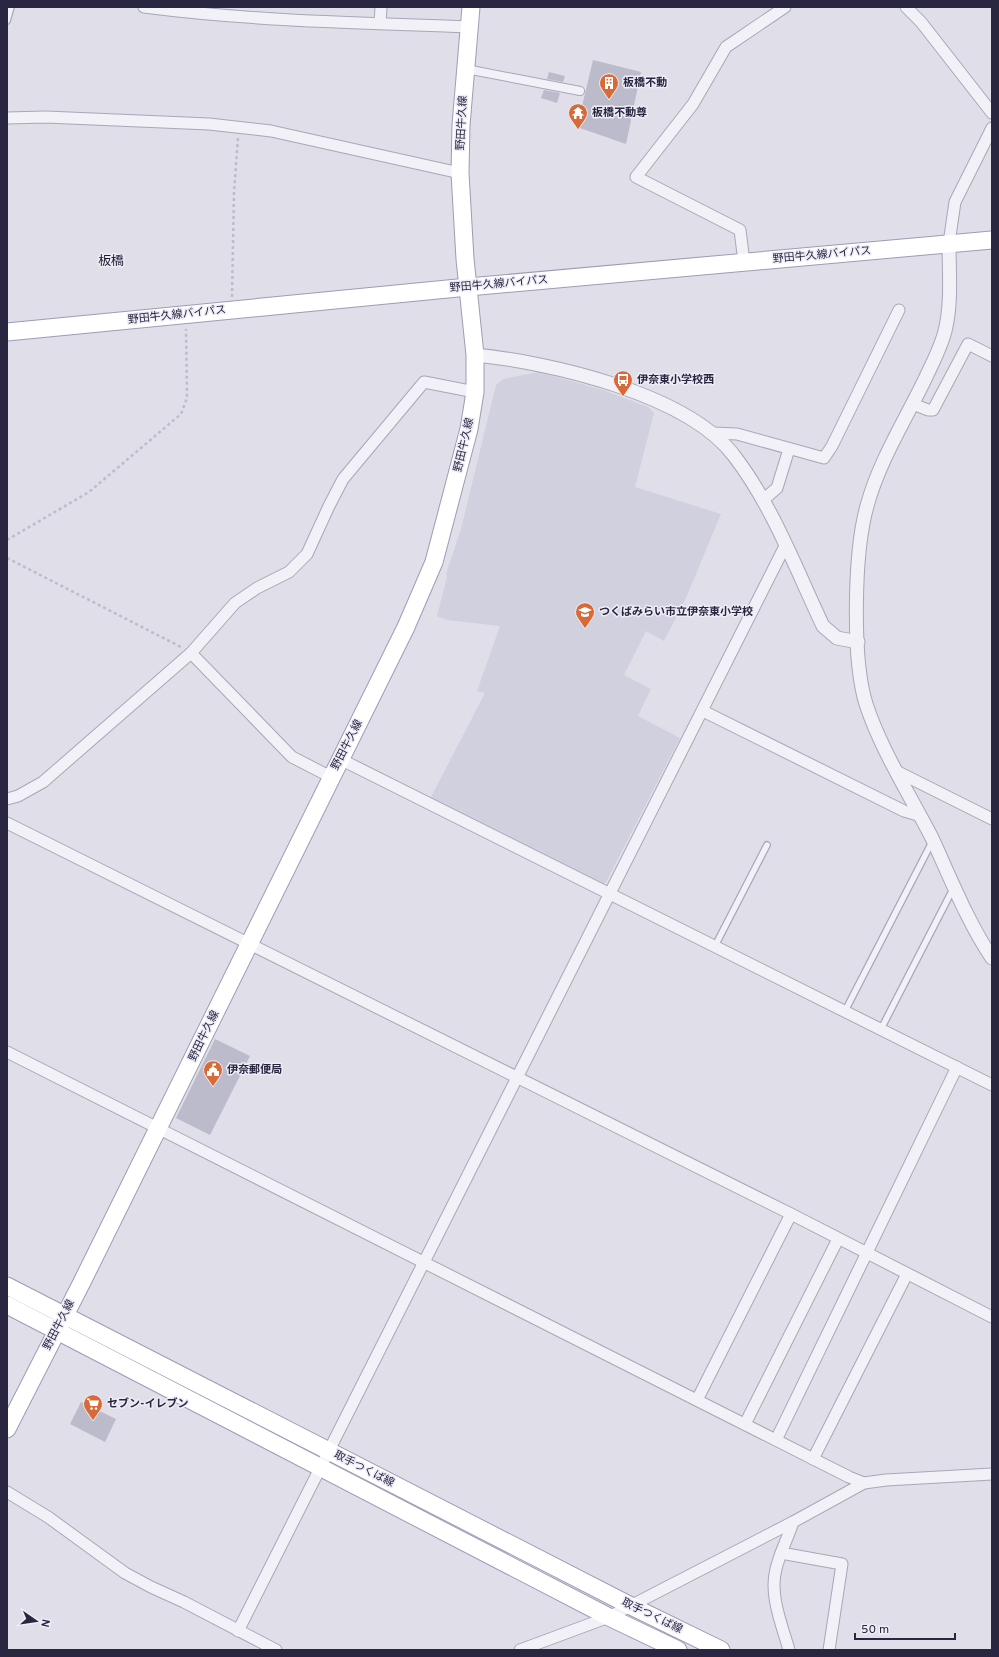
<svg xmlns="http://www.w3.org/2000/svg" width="999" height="1657" font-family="Overpass,'Noto Sans JP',sans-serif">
<rect width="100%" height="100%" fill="#dfdee9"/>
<path fill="#d1d0de" d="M538 372 603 390 648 407 654 413 635 487 721 514 686 598 664 641 646 631 624 675 651 689 638 716 680 738 604 886 430 799 485 693 477 691 500 626 447 620 437 616 447 577 446 574 461 529 496 385 503 379Z"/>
<g fill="#bcbbcc">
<path d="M593 60 641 72 626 144 577 127Z"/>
<path d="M549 72 565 76 563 82 547 79Z"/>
<path d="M544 90 560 93 557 103 541 98Z"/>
<path d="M215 1039 250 1056 210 1135 176 1118Z"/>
<path d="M81 1402 116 1419 105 1442 70 1424Z"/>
</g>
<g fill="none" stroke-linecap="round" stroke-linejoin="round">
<g stroke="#a8a7b7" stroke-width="8">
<g id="service">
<path d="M7 21 11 7"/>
<path d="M715 946 767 845"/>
<path d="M845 1011 932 842"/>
<path d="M881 1029 953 889"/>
</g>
</g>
<g stroke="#a8a7b7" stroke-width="10">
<path id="pedestrian" d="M466 69 580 91"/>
</g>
<g stroke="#a8a7b7" stroke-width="13">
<g id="minor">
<path d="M144 7C252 21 361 23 470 27"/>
<path d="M906 7 921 22 992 113"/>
<path d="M380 23 381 7"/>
<path d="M7 118 46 117 209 124 271 131 460 173"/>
<path d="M949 243 955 202 992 128"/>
<path d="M744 262 740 230 636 177 693 104 726 47 785 7"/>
<path d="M913 404 928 410H933L968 344 992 356"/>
<path d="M712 433 737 434 824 458 832 446 899 310"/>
<path d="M763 500 777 488 789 449"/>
<path d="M191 653 292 757 331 777"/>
<path d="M703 711 904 811 921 816"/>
<path d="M340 759 992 1085"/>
<path d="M898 772 992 819"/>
<path d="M7 799 18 796 43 782 191 653 235 603 257 588 289 572 307 554 329 506 343 479 424 382 475 392"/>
<path d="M7 823 791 1214 992 1317"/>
<path d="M7 1052 849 1477 864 1483"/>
<path d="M697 1400 791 1214"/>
<path d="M745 1424 838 1239"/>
<path d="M776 1440 957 1067"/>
<path d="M813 1459 907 1274"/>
<path d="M7 1492 48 1517 125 1573 151 1587 184 1602 276 1650"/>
<path d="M781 1553 842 1564 829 1650"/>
<path d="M238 1631 785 546"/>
<path d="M520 1650 609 1617 793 1522 864 1483 886 1480 992 1474"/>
<path d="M789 1650C782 1625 769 1595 776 1569 780 1552 788 1538 793 1522"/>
</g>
</g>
<g stroke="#a8a7b7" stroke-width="15">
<g id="tertiary">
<path d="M949 243C949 272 952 303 945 331 941 347 933 362 926 377 906 419 879 461 867 506 854 552 852 659 866 704 881 750 910 795 932 838 950 877 968 923 992 958"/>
<path d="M475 355C549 362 689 394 735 457 773 507 796 569 823 626L837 638 858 642"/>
</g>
</g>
<g stroke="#9e9cb5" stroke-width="19">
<g id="primary">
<path d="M7 332 468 287 992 240"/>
<path d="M7 1286 631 1606 721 1650"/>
<path d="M7 1305 609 1617 678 1650"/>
<path d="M7 1429 82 1282 406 627 434 562 469 429 475 392V355L465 259 460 173 461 125 471 7"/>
</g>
</g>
<g stroke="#bdbcc8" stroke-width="2.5" stroke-dasharray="3 3" stroke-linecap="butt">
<path d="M232 297 234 192 238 138"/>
<path d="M7 540 89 492 181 414 187 398 186 329"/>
<path d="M7 558 181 647"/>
</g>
<use href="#service" stroke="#f1f1f7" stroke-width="5.5"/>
<use href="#pedestrian" stroke="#f1f1f7" stroke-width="8"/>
<use href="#minor" stroke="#f1f1f7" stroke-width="11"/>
<use href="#tertiary" stroke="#f1f1f7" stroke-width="13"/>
<use href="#primary" stroke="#fff" stroke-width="17"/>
</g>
<defs>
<g id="building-pin" transform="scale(1)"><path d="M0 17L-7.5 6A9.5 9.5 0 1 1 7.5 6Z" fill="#d86a38" stroke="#eeedf6"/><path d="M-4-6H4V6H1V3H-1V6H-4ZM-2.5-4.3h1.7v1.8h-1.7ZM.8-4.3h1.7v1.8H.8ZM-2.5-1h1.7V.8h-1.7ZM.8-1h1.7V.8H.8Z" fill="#fff"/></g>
<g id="temple-pin" transform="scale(1)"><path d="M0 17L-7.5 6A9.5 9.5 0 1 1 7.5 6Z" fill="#d86a38" stroke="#eeedf6"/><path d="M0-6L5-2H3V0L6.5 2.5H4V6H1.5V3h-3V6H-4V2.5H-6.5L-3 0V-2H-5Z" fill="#fff"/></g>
<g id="bus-pin" transform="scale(1)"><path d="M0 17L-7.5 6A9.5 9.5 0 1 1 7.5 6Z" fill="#d86a38" stroke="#eeedf6"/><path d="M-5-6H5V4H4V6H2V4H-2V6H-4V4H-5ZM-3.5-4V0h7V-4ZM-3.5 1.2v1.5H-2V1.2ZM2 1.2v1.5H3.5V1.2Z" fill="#fff"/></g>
<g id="school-pin" transform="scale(1)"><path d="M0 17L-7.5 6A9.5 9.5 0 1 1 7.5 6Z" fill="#d86a38" stroke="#eeedf6"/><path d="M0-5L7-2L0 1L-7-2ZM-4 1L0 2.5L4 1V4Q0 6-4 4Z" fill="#fff"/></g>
<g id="civic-pin" transform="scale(1)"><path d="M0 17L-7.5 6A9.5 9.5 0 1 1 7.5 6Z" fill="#d86a38" stroke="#eeedf6"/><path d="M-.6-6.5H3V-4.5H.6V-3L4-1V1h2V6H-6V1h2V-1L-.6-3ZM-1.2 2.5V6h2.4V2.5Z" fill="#fff"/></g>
<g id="supermarket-pin" transform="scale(1)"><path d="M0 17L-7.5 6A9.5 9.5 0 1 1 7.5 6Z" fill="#d86a38" stroke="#eeedf6"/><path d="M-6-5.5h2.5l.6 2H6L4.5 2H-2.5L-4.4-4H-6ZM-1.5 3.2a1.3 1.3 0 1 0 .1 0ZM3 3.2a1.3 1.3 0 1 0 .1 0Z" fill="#fff"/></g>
</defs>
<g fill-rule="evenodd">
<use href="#building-pin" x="609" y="83"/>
<use href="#temple-pin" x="578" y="113"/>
<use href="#bus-pin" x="623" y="380"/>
<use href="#school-pin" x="585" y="612"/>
<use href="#civic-pin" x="213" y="1070"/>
<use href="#supermarket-pin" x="93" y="1404"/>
</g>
<g text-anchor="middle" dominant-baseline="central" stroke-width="3" stroke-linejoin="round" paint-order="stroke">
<g font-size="11" font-weight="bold" fill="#282641" stroke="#eeedf6" text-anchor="start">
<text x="623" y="83">板橋不動</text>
<text x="592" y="113">板橋不動尊</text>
<text x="637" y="380">伊奈東小学校西</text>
<text x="599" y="612">つくばみらい市立伊奈東小学校</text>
<text x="227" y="1070">伊奈郵便局</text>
<text x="107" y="1404">セブン-イレブン</text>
</g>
<g font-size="11" fill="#282641" stroke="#eeedf6">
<text transform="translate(462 123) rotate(-87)">野田牛久線</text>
<text transform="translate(822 255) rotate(-5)">野田牛久線バイパス</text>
<text transform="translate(499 284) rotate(-5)">野田牛久線バイパス</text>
<text transform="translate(177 315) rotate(-6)">野田牛久線バイパス</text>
<text transform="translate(464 445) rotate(-77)">野田牛久線</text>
<text transform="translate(347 745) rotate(-63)">野田牛久線</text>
<text transform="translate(204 1036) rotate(-64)">野田牛久線</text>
<text transform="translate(59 1325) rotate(-63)">野田牛久線</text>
<text transform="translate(364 1469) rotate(27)">取手つくば線</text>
<text transform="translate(652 1616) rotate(26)">取手つくば線</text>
</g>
<g font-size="13" fill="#1b1831" stroke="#eeedf6">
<text x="111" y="262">板橋</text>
</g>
</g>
<rect width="999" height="1657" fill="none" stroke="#282641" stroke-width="16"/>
<g transform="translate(36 1621) rotate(103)" stroke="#eeedf6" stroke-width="3" paint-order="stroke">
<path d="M0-3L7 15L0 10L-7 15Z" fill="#282641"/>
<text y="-6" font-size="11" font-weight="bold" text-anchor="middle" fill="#282641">N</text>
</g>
<path d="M855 1633v6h100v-6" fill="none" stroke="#282641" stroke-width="2"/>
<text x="861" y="1633" font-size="12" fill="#282641" stroke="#eeedf6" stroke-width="3" paint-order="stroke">50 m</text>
</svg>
